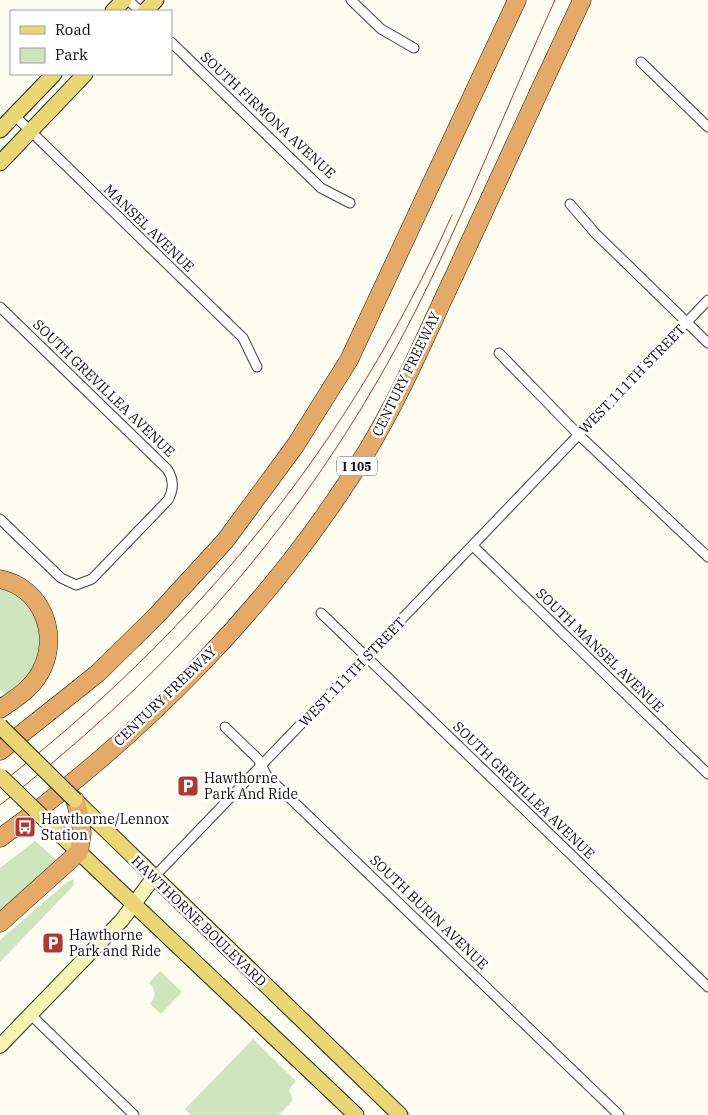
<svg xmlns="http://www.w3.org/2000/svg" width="708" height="1115" font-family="'IBM Plex Serif',serif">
<rect width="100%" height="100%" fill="#fdfcf0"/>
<g fill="#cfe5bd">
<path d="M0 586 27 601 42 628 41 658 25 681 6 695 0 689Z"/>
<path d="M35 841 58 861 0 912V868Z"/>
<path d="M74 879 73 886 0 962V940L66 883Z"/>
<path d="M160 971 182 992 161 1014 150 1004C156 997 156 989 149 983Z"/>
<path d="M253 1039 296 1081 289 1090 293 1100 279 1115H191L185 1109Z"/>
</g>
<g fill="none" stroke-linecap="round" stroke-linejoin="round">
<g stroke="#414141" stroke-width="11">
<g id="street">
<path d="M128 0 140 11"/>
<path d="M351 0 381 29 414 48"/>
<path d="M171 42 321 188 350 203"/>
<path d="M641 62 708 127"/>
<path d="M14 115 243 338 257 367"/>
<path d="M570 204 595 233 708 343"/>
<path d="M0 307 167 469C174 479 174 489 168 500L92 579 76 585 61 578 0 519"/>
<path d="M499 353 579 435 708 557"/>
<path d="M473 546 708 774"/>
<path d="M321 613 708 987"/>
<path d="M225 727 258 759 267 776 619 1115"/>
<path d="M154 877 708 300"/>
<path d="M31 1015 134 1115"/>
</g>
</g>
<g stroke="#303030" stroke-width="16">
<path id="secondary" d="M0 1046 122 920 154 877"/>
</g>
<g stroke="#1f1f1f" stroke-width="17">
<g id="primary">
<path d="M113 11 124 0"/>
<path d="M145 11 156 0"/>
<path d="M0 130 54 74"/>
<path d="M0 163 85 74"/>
<path d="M75 800 400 1115"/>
<path d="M62 836 356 1115"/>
</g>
</g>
<g stroke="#1f1f1f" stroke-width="19">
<g id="highway">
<path d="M0 579C42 587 61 636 40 673 31 689 15 699 0 709"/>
<path d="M0 751 98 673 157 615 225 541 295 446 349 360 517 0"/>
<path d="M0 838C143 735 275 602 367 451 401 395 427 333 455 274 497 183 539 91 582 0"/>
<path d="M0 923 79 852 82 833 80 818 75 800"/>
</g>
</g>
<use href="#street" stroke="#fff" stroke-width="9"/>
<use href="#secondary" stroke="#f6f4b2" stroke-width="14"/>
<use href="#primary" stroke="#ead674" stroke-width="15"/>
<use href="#highway" stroke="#e5aa67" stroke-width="18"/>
<g stroke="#af3834" stroke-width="1">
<path d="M0 784C197 631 350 444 452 215"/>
<path d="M0 805C157 683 282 548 381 375 449 256 498 125 555 0"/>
</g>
<g stroke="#1f1f1f" stroke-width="17" stroke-linecap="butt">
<g id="primary-bridge">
<path d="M0 726 75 800"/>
<path d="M0 776 62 836"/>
</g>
</g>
<use href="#primary-bridge" stroke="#ead674" stroke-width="15"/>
</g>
<defs>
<g id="parking-square" transform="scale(1.125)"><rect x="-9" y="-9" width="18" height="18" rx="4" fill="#af3834" stroke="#fff"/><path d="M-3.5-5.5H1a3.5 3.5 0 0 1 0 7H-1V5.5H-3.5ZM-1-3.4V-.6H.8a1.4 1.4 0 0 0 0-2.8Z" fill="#fff"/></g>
<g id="bus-square" transform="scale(1.125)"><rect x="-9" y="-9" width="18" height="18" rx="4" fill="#af3834" stroke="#fff"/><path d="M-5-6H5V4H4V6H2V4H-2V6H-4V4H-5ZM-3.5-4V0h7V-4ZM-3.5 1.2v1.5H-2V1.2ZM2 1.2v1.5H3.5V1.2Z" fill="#fff"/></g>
</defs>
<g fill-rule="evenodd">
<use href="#parking-square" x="188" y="786"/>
<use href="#bus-square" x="25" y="827"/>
<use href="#parking-square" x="53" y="943"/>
</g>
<g text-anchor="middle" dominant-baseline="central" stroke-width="5" stroke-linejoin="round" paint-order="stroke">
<rect fill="#fff" stroke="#565656" stroke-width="1" x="337" y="456.5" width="40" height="19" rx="4"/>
<g font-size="12" font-weight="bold" fill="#0e0e0e">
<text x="357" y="466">I 105</text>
</g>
<g font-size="14" fill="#0e0e0e" stroke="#fff">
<text transform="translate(268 115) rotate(43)">SOUTH FIRMONA AVENUE</text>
<text transform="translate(149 228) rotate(44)">MANSEL AVENUE</text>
<text transform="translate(406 374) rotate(-64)">CENTURY FREEWAY</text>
<text transform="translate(632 379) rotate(-46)">WEST 111TH STREET</text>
<text transform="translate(104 388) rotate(44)">SOUTH GREVILLEA AVENUE</text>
<text transform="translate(600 650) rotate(44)">SOUTH MANSEL AVENUE</text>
<text transform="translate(352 672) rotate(-46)">WEST 111TH STREET</text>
<text transform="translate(165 696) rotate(-44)">CENTURY FREEWAY</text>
<text transform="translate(524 790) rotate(44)">SOUTH GREVILLEA AVENUE</text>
<text transform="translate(429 912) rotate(44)">SOUTH BURIN AVENUE</text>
<text transform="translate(199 921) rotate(44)">HAWTHORNE BOULEVARD</text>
</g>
<g font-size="14" fill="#0e0e0e" stroke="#fff" text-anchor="start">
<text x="204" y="778">Hawthorne<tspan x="204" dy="16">Park And Ride</tspan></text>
<text x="41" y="819">Hawthorne/Lennox<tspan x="41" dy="16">Station</tspan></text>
<text x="69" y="935">Hawthorne<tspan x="69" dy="16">Park and Ride</tspan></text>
</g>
</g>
<rect x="10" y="10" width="162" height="65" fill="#ffffff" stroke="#9f9f9f"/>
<rect x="20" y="26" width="25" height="8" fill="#ead674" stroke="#9f9f9f"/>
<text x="55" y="35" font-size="15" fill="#0e0e0e">Road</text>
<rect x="20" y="48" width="25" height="15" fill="#cfe5bd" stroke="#9f9f9f"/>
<text x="55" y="60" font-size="15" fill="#0e0e0e">Park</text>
</svg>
